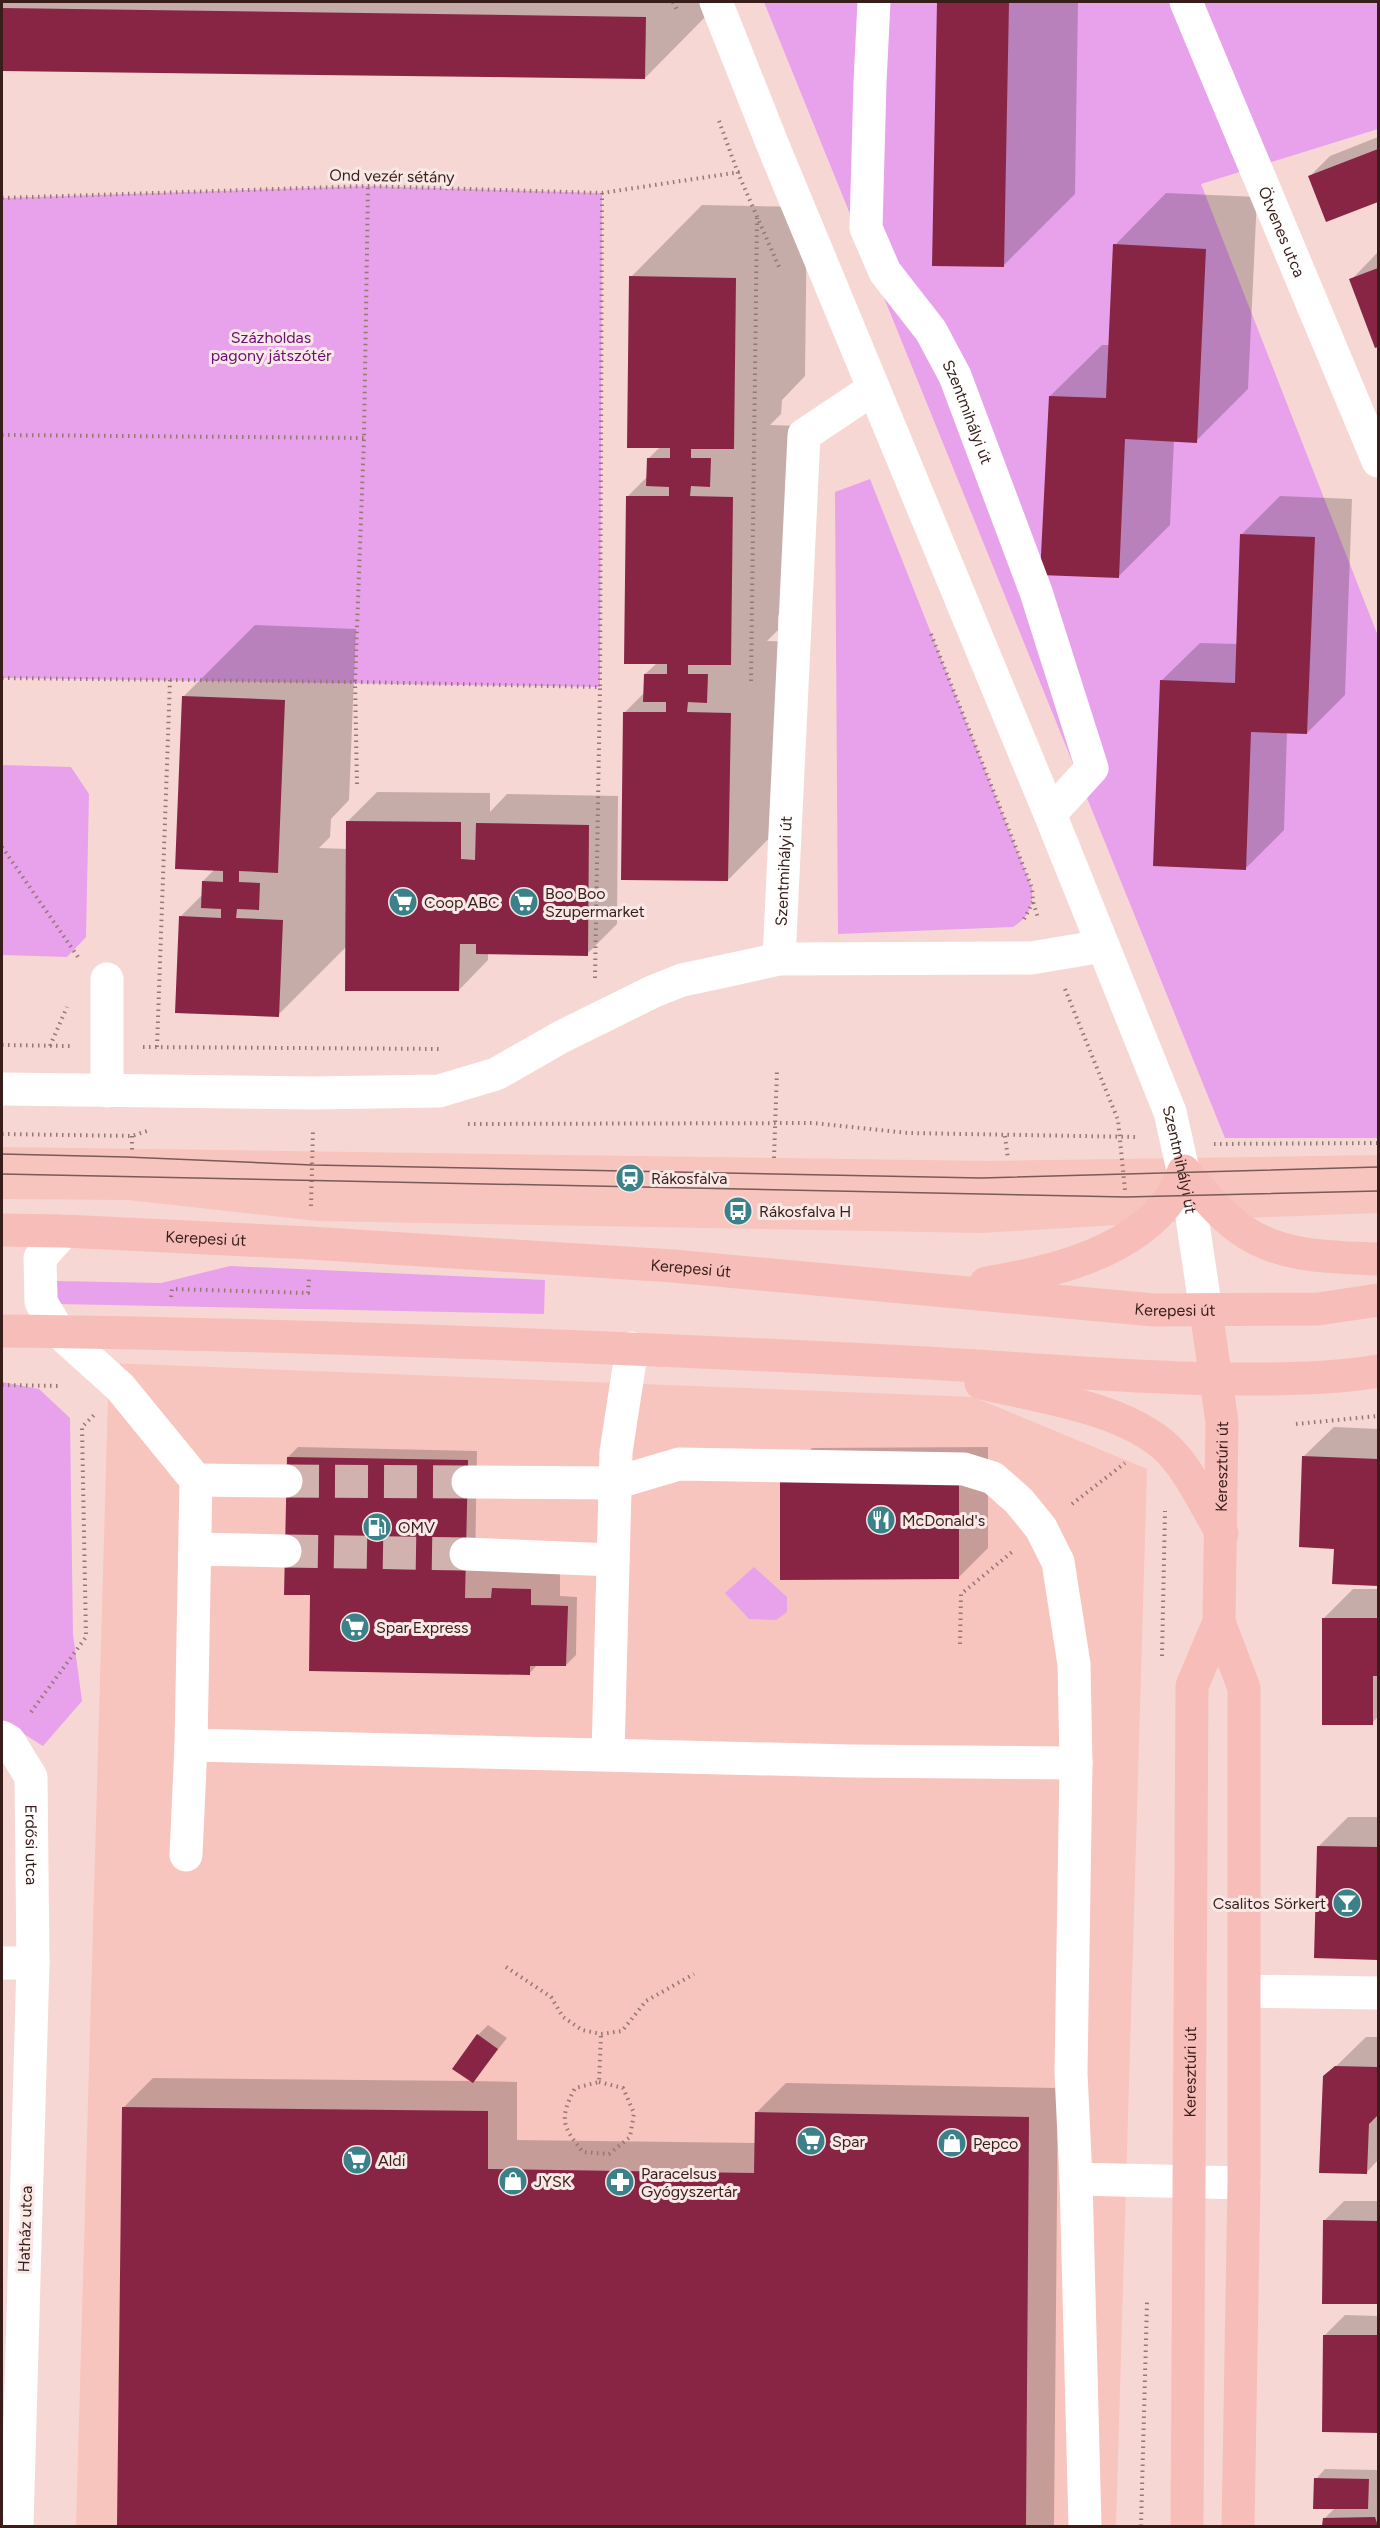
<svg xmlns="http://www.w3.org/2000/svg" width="1380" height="2528" font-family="Figtree,sans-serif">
<rect width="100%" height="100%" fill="#f7d7d3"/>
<g fill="#f8c4be">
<path d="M2 1147 989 1161 1378 1155V1213L1218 1219 981 1233 318 1221 128 1200 2 1199Z"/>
<path d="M109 1363 973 1397 1147 1469 1116 2526H76Z"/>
</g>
<g fill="#e8a2eb">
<path d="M764 2H1378V129L1201 184 1378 636V1138H1225Z"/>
<path d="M368 186 602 193 600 687 2 678V198Z"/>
<path d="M870 479 1032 888C1033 906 1029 917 1013 927L838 934 835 492Z"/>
<path d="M2 765 71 767 89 794 86 937 67 957 2 955Z"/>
<path d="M230 1266 545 1280 544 1314 58 1304 57 1281 161 1283Z"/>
<path d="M2 1382 39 1389 70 1418 73 1634 82 1701 43 1746 2 1720Z"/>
<path d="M754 1567 787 1597V1612L776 1620 749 1619 725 1593Z"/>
</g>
<g fill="#0003">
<path d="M2 2H716V6L645 78 2 69Z"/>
<path d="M939 2H1078L1075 194 1003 266 934 264Z"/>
<path d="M1378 137V201L1327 220 1310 176 1330 156Z"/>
<path d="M1166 193 1257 197 1248 389 1196 441 1174 440 1170 525 1118 577 1050 396 1102 345H1110L1115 245Z"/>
<path d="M702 205 807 207 805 376 782 400 781 414 770 425 804 426 802 592 778 616V630L767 641 802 642 799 808 728 880 625 712 645 692V674L657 663 628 496 648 476V459L660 447 631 277Z"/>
<path d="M1378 252V345L1376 346 1351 280Z"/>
<path d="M1280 496 1352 499 1345 695 1307 733 1287 732 1284 830 1246 868 1161 681 1200 643 1238 644 1242 534Z"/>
<path d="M255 625 356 629 349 800 331 819 330 837 319 848 347 849V822L377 792 490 793V812L507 794 618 796 617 924 587 954 488 953V960L459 990 346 947 278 1015 180 917 203 894V881L215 869 183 697Z"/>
<path d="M1334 1427 1378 1429V1585L1334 1583 1335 1548 1304 1456Z"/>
<path d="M298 1447 477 1451 475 1568 560 1560V1596L577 1597 576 1655 566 1665 538 1664 529 1674 312 1596 288 1457Z"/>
<path d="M988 1447V1548L958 1578 782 1477 812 1448Z"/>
<path d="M1353 1589H1378V1717L1372 1723 1324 1618Z"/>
<path d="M1348 1817H1378V1958L1316 1957 1319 1846Z"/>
<path d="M488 2025 507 2038 473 2081 517 2082V2140L756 2143 757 2112 786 2083 1058 2088 1054 2526H118L123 2108 153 2078 472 2081 478 2035Z"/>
<path d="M1366 2037H1378V2160L1366 2173 1325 2077Z"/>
<path d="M1344 2201H1378V2303H1324V2221Z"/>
<path d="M1345 2315 1378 2316V2432L1324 2431 1325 2335Z"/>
<path d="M1325 2469 1378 2470V2526H1324V2519L1336 2507 1316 2479Z"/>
</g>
<g fill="#882545">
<path d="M937 2H1009L1004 267 932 266Z"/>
<path d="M2 8 646 17 645 79 2 71Z"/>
<path d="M1378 149V202L1326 222 1308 176Z"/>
<path d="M1113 244 1206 249 1197 443 1125 439 1119 578 1040 575 1049 396 1106 398Z"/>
<path d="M1378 268V347L1375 348 1349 279Z"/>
<path d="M629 276 736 278 734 449H691V458H711L710 487 691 486 690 496 733 497 731 665H688V674H708L707 703 688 702 687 712 731 713 728 881 621 880 623 712H666V702H643L644 674H667V664H624L626 496H669V487L646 486 647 458H670V448H627Z"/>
<path d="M1240 534 1315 537 1307 734 1251 732 1246 870 1153 866 1160 680 1235 683Z"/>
<path d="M182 696 285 700 278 873 239 871V882L260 883 259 910 237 909 236 918 283 920 279 1017 175 1013 179 916 221 918V909L201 908 202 881 223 882V871L175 869Z"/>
<path d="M346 821 461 822V859L475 860 476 823 589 825 588 956 476 954V944H460L459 991H345Z"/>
<path d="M1302 1456 1378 1459V1586L1332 1584 1334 1549 1299 1547Z"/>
<path d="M287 1457 468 1460 465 1598H491L492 1588 531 1589V1605L568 1606 566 1666H530V1675L309 1671 310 1595H284Z"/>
<path d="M959 1476V1579L780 1580V1477Z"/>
<path d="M1322 1618H1378V1676H1373V1725H1322Z"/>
<path d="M1317 1846 1378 1847V1960L1314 1958Z"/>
<path d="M477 2034 498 2049 473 2083 452 2069Z"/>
<path d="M1335 2066 1378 2067V2115L1369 2124 1367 2174 1319 2173 1323 2076Z"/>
<path d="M122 2107 488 2111V2169L754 2173 755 2112 1029 2117 1026 2526H117Z"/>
<path d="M1323 2220 1378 2221V2304H1322Z"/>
<path d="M1323 2335H1378V2433L1322 2432Z"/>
<path d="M1314 2478 1369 2479 1368 2509H1313Z"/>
<path d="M1375 2517 1378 2526H1322L1323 2518Z"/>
</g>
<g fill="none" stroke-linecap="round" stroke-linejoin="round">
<g stroke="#d1b2ae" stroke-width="33" stroke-dasharray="33 16" stroke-linecap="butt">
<path d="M286 1481 468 1482"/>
<path d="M285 1551 466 1554"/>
</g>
<g stroke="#957773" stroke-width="4" stroke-dasharray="1.5 4.5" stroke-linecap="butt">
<path d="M673 2 677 10"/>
<path d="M719 121 738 173 780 269"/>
<path d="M2 198 368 186 602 193 740 172"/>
<path d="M2 435 364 438"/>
<path d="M931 634 1032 888 1033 902 1038 918"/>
<path d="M2 678 355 682 364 438 368 186"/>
<path d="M751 681 757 218"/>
<path d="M357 784 355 682 600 687 602 193"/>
<path d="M2 847 78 957"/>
<path d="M1024 919 1033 902"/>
<path d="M595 978 600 687"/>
<path d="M1065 989 1118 1120 1125 1190"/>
<path d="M2 1045 70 1046"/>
<path d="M50 1046 67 1007"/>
<path d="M143 1047 442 1049"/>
<path d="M157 1047 170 680"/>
<path d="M468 1124 813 1123 908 1133 1138 1137"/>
<path d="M2 1134 132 1136 147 1131"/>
<path d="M132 1136V1150"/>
<path d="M1005 1136 1008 1159"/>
<path d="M1214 1144 1378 1143"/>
<path d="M774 1158 777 1070"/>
<path d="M311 1206 313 1130"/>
<path d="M171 1297 172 1289 308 1293 309 1279"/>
<path d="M2 1385 61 1386"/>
<path d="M1296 1424 1378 1416"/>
<path d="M1072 1504 1125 1463"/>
<path d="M960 1644 961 1594 1012 1552"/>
<path d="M1162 1656 1165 1511"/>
<path d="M31 1712 86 1637 82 1427 94 1415"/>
<path d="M506 1967 551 1997 563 2017 582 2030 601 2034 622 2031 646 2001 694 1974"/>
<path d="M599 2082 623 2088 634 2113 630 2137 609 2154 583 2152C562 2126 559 2119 575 2088L599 2082 601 2034"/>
<path d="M1141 2526 1147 2302"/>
</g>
<g stroke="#fff" stroke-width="33">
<path id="s1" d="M716 2 774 148 1050 814 1170 1112 1189 1197 1206 1311"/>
<path id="s2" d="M874 2 870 82 866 228 885 272 931 331 955 376 1036 592 1092 768 1050 814"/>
<path id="s3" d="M1186 2 1378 461"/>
<path id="s4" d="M779 959 804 435 873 389"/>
<path d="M2 1089 313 1093 439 1091 496 1074 561 1037 652 992 682 980 720 972 779 959 1031 958 1103 946"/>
<path d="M107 1091V979"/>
<path d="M64 1231 40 1258 41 1302 59 1332 120 1387 196 1480 191 1745 850 1761 1076 1763 1071 2073 1076 2179 1244 2183"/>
<path d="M196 1480 286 1481"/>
<path d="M468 1482 615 1483 679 1464 964 1469 993 1478 1019 1501 1041 1528 1058 1562 1074 1664 1076 1763"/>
<path d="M195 1549 285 1551"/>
<path d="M466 1554 613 1560"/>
<path id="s5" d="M2 1737 9 1741 31 1777 33 1963 17 2526"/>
<path d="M608 1754 616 1452 632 1348"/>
<path d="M186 1855 191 1745"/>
<path d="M2 1963H33"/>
<path d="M1245 1991 1378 1993"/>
<path d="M1076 2179 1085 2526"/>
</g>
<g stroke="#f7beb9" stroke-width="33">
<path id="s6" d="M2 1230 64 1231 310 1243 673 1266 1154 1310 1318 1309 1378 1300"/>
<path d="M986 1283C1049 1273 1134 1253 1172 1196 1177 1188 1180 1179 1184 1171 1201 1190 1218 1213 1239 1228 1279 1258 1331 1257 1378 1259"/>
<path d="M2 1331C297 1334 592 1346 888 1361 999 1366 1109 1377 1220 1379 1273 1379 1326 1380 1378 1371"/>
<path d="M981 1383C1040 1397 1137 1409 1176 1458 1194 1479 1207 1509 1222 1533"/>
<path d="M1219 1622 1244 1688V2183L1238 2526"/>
<path id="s7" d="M1187 2526 1192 1686 1219 1622 1222 1422 1206 1311"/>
</g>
<g stroke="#785a57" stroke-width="1.5">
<path d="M2 1154 126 1157 312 1165 981 1178 1378 1167"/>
<path d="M2 1174 1126 1197 1378 1191"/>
</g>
</g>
<defs>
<g id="supermarket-disc" transform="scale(1.5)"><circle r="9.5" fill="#3a8189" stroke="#f8e8e6"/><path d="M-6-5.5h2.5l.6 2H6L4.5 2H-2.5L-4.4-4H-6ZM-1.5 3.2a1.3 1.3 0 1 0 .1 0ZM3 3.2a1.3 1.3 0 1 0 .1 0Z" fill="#fff"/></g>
<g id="station-disc" transform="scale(1.5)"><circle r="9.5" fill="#3a8189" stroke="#f8e8e6"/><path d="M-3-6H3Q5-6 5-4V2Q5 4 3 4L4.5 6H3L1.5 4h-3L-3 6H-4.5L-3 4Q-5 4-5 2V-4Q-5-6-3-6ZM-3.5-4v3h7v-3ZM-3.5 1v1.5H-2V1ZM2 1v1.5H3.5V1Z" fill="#fff"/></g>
<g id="bus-disc" transform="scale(1.5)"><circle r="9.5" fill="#3a8189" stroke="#f8e8e6"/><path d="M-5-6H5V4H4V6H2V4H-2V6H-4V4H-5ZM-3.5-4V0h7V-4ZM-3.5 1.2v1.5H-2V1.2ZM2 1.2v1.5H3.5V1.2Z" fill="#fff"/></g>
<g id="restaurant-disc" transform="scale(1.5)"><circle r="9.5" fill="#3a8189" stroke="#f8e8e6"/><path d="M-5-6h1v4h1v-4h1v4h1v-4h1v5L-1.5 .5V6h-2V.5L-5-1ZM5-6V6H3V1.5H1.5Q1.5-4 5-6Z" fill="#fff"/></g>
<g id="fuel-disc" transform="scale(1.5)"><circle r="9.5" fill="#3a8189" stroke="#f8e8e6"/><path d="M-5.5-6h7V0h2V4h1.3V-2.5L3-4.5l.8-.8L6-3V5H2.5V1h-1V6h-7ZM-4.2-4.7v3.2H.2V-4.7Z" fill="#fff"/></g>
<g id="bar-disc" transform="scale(1.5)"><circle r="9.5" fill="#3a8189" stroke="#f8e8e6"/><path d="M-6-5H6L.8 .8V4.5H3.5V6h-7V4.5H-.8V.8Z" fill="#fff"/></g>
<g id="shop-disc" transform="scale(1.5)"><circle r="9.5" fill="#3a8189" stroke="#f8e8e6"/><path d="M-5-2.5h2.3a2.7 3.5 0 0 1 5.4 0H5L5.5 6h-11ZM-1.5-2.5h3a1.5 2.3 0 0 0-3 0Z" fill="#fff"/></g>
<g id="pharmacy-disc" transform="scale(1.5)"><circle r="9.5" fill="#3a8189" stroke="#f8e8e6"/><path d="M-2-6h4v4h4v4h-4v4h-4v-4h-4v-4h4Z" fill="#fff"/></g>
</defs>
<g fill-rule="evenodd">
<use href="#supermarket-disc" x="403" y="902"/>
<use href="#supermarket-disc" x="524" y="902"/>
<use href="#station-disc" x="630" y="1178"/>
<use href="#bus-disc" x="738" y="1211"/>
<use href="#restaurant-disc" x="881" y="1520"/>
<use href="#fuel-disc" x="377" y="1527"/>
<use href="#supermarket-disc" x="355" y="1627"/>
<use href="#bar-disc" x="1347" y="1903"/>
<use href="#supermarket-disc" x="811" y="2141"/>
<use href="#shop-disc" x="952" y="2143"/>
<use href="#supermarket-disc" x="357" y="2160"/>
<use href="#shop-disc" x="513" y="2181"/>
<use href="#pharmacy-disc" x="620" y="2182"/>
</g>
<g text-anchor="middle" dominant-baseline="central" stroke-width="6" stroke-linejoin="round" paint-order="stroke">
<g font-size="16" fill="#391d1a" stroke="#f8e8e6">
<text transform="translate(392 176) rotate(1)">Ond vezér sétány</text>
<text stroke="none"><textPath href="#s3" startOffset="249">Ötvenes utca</textPath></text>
<text stroke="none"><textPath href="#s2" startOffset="438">Szentmihályi út</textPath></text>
<text stroke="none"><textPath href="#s4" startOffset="88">Szentmihályi út</textPath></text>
<text stroke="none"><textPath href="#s1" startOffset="1248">Szentmihályi út</textPath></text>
<text stroke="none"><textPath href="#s6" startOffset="204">Kerepesi út</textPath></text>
<text stroke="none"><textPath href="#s6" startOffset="690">Kerepesi út</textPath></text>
<text stroke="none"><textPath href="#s6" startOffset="1176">Kerepesi út</textPath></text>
<text stroke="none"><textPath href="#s7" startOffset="1065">Keresztúri út</textPath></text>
<text stroke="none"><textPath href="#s5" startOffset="118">Erdősi utca</textPath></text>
<text stroke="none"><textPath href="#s7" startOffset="454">Keresztúri út</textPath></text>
<text transform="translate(25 2229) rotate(-88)">Hatház utca</text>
</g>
<g font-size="16" fill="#6b0e71" stroke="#f8e8e6">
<text x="271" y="337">Százholdas<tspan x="271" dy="18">pagony játszótér</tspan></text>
</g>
<g font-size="16" fill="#391d1a" stroke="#f8e8e6" text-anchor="start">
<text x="545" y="893">Boo Boo<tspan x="545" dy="18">Szupermarket</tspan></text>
<text x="424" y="902">Coop ABC</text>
<text x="651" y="1178">Rákosfalva</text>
<text x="759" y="1211">Rákosfalva H</text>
<text x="902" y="1520">McDonald's</text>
<text x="398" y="1527">OMV</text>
<text x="376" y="1627">Spar Express</text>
<text x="1326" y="1903" text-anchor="end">Csalitos Sörkert</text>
<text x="832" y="2141">Spar</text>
<text x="973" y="2143">Pepco</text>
<text x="378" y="2160">Aldi</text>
<text x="641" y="2173">Paracelsus<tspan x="641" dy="18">Gyógyszertár</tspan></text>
<text x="534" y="2181">JYSK</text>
</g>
</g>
<rect width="1380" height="2528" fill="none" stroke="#391d1a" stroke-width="6"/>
</svg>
